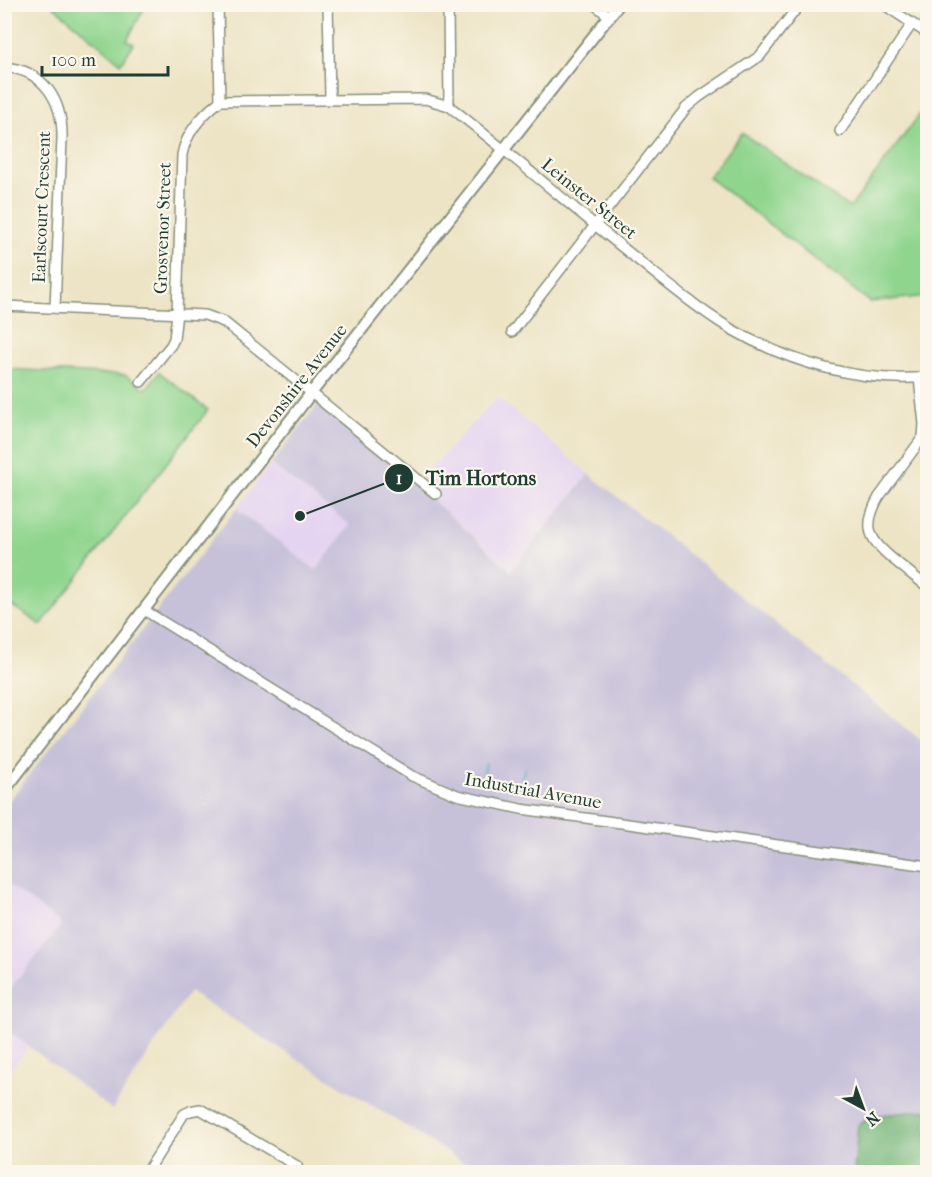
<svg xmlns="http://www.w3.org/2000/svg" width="932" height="1177" font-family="'IM FELL French Canon',serif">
<rect width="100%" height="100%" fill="#fbf7ec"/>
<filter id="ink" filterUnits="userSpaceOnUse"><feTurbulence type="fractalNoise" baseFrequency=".0167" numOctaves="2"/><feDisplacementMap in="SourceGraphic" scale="12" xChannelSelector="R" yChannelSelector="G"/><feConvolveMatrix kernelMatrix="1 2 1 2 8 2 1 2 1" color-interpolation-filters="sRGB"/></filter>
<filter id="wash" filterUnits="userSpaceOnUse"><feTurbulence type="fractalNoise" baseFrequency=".008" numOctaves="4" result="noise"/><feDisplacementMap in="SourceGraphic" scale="24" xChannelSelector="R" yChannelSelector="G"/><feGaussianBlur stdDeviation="1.35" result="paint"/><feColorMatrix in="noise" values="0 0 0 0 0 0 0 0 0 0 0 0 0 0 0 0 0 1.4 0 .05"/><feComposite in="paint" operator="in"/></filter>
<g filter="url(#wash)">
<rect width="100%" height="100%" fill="#ede4c5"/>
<g fill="#e4d3f1">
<path d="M497 397 589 474 512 571 423 491V476Z"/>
<path d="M271 464 351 526 316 570 236 509Z"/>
<path d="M5 882 62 924 5 995Z"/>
<path d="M5 1028 30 1045 5 1077Z"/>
</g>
<path fill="#c6c0d9" d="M317 405 325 408 403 473 511 571 589 474 927 745V1110L873 1116 858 1125 854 1172H479L189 992 112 1110 5 1028V995L62 924 5 882V806L236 509 316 570 350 525 271 464Z"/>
<g fill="#90d58e" stroke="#588961" stroke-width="1.5">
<path d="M52 5H146L127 40 134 44 121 63Z"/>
<path d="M926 106 928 107 927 296 870 302 708 177 742 133 850 208Z"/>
<path d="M5 369 125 375 146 389 159 372 208 410 41 625 5 601Z"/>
</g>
<path fill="#74b679" stroke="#4a7a56" stroke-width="1.5" d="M927 1110V1172H854L858 1125 873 1116Z"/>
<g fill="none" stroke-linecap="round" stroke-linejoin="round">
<g stroke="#4bb9c2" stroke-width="2">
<path d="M484 772 486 763"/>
<path d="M521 781 525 768"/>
</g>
</g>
</g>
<g filter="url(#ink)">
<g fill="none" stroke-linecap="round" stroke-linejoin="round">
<g stroke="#86907c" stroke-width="12">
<g id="minor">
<path d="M218 4 220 101"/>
<path d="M328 4 330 98"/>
<path d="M448 4 449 106"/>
<path d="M594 4 610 17"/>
<path d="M883 4 928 34"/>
<path d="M4 67C45 70 63 102 62 139L55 308"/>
<path d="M220 101 425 99 449 106C508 152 564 200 622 247 657 275 693 306 731 329 788 362 861 384 928 377"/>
<path d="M840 131 912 24"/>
<path d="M4 306 205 315 224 322 436 494"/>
<path d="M512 332 686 108 699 97 760 56 800 4"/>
<path d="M919 378 924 424 923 437 879 497C862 527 869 540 894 560 905 569 916 578 928 587"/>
<path d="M141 382 171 345 174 339 177 313 182 155C186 132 202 115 220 101"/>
<path d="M144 610 412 776 457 795 521 809 928 866"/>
<path d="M147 1172 184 1114 190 1111 200 1109 297 1166 293 1172"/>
</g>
</g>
<g stroke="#86907c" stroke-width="14">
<path id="major" d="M4 791 312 392 619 4"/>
</g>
<use href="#minor" stroke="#fff" stroke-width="9"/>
<use href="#major" stroke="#fff" stroke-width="10"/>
</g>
</g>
<g text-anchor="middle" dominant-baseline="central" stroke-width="4.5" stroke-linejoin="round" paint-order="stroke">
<g font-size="18" fill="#1f3d34" stroke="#fbf7ec">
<text transform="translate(589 199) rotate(39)">Leinster Street</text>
<text transform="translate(42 207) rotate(-88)">Earlscourt Crescent</text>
<text transform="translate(163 228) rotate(-88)">Grosvenor Street</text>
<text transform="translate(297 386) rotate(-52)">Devonshire Avenue</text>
<text transform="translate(533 791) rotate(10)">Industrial Avenue</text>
</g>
</g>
<path fill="none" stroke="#1f3d34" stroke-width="2" d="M300 516L399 478"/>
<g fill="#1f3d34" stroke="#fbf7ec" stroke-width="2">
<circle cx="300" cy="516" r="6"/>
<circle cx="399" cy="478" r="15"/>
</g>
<g font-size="18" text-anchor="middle" font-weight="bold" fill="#fff">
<text x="399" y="484">1</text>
</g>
<g font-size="20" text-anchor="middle" font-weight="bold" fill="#1f3d34" stroke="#fbf7ec" stroke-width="4.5" stroke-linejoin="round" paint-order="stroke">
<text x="481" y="485">Tim Hortons</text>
</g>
<rect width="932" height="1177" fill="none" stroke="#fbf7ec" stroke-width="24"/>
<g transform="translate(863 1108) rotate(139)" stroke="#fbf7ec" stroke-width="4.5" paint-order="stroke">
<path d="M0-4.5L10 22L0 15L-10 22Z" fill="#1f3d34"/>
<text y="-9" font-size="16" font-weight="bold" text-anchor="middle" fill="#1f3d34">N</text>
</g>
<path d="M42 66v9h126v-9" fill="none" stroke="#1f3d34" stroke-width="3"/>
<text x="51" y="66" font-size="18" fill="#1f3d34" stroke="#fbf7ec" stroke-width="4.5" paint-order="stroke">100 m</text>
</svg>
